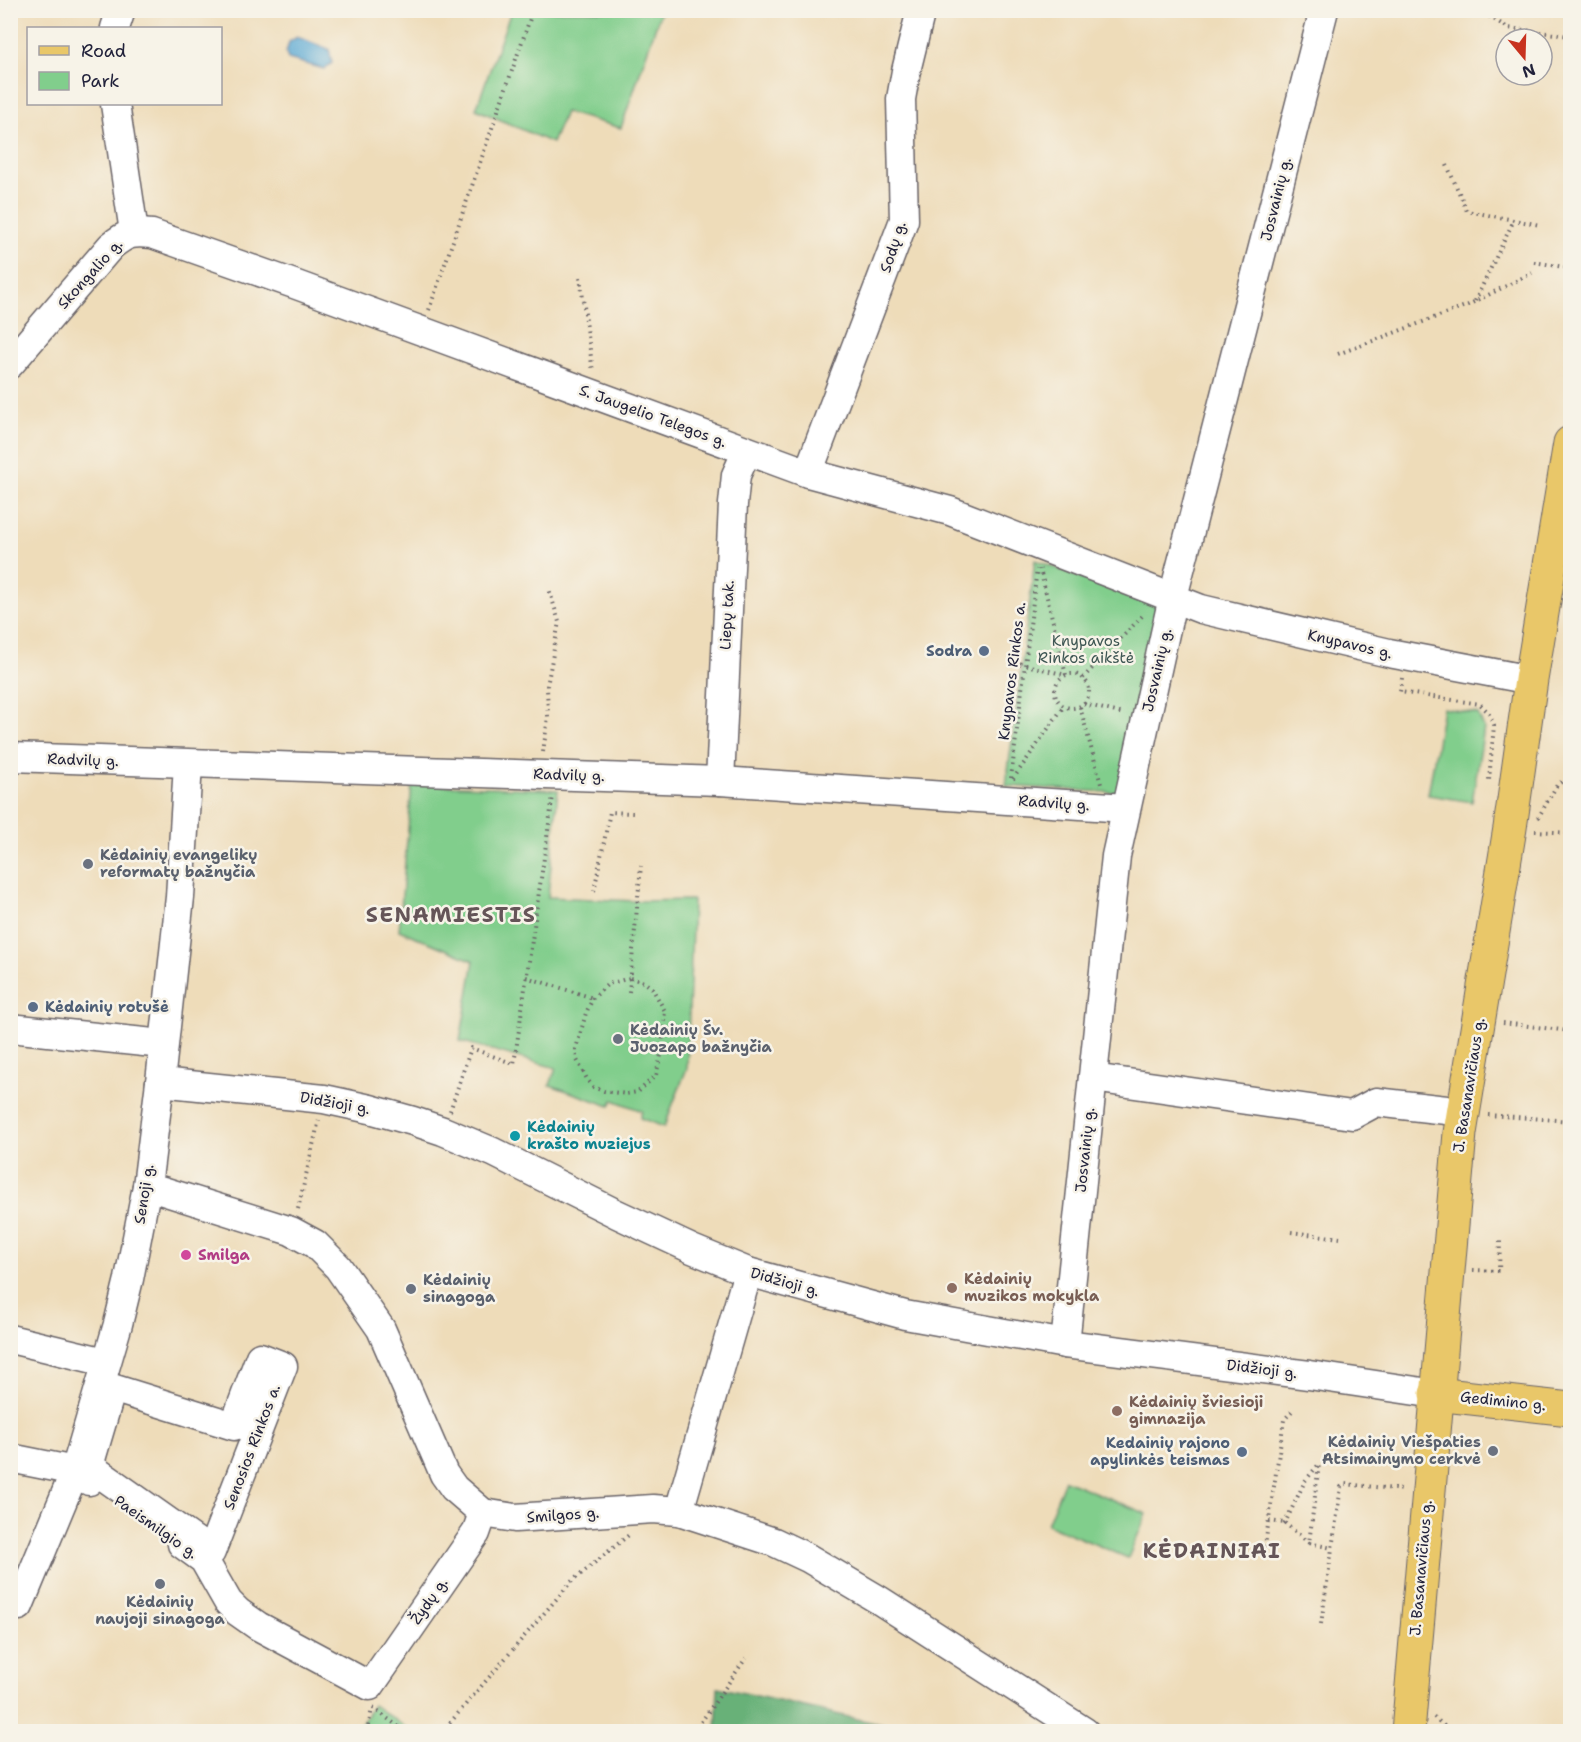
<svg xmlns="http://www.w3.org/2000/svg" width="1581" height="1742" font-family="'Shantell Sans',sans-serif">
<rect width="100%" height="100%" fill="#f7f3e8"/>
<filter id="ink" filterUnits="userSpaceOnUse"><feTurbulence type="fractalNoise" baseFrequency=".0167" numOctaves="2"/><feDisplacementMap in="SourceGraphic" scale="12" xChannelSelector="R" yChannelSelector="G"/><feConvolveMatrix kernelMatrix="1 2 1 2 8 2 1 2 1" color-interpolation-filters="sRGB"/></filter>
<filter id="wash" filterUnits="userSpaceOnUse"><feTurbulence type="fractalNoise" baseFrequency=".008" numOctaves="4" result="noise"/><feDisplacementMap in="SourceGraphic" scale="24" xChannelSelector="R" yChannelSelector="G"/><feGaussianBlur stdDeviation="1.35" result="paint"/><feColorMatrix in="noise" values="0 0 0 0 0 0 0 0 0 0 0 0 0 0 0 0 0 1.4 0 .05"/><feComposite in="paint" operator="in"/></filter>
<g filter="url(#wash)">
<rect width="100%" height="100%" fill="#eedcb9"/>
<g fill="#81ce8c" stroke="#527864" stroke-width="1.5">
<path d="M511 11H663L660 14 621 128 565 112 552 143 476 109Z"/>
<path d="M1035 560 1157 606 1122 793 1006 786Z"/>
<path d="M1443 708 1478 714 1484 728 1472 802 1428 795Z"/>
<path d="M412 784 558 790 548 897 636 901 693 900 687 1068 664 1127 640 1118 642 1111 613 1100 610 1106 550 1085 556 1068 460 1041 474 961 399 930Z"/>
<path d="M1065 1480 1147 1514 1128 1558 1047 1524Z"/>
<path d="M373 1705 411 1731H357Z"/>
</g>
<path fill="#68b178" stroke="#456a5a" stroke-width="1.5" d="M718 1687 910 1731H716Z"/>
<path fill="#5aa9d4" stroke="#3e6688" stroke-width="1.5" d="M297 37 329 49 332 63 324 69 288 59 286 53 289 42Z"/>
</g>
<g filter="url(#ink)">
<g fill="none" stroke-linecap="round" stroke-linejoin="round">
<g stroke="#696367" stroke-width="31">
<g id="minor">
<path d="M115 28 121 10"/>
<path d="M115 104 134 232"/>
<path d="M10 364 111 246C127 233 132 232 152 234L294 284 808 473 950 511 1201 609 1389 653 1531 680"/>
<path d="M808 473 904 220 901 99 906 71 921 10"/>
<path d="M10 757 720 781 1126 808"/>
<path d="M720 781 733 504 736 475 747 451"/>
<path d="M10 1028 163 1044"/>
<path d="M1093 1078 1352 1115 1376 1102 1464 1112"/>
<path d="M160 1082 324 1099 370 1109 413 1121 443 1131 493 1152 617 1214 692 1249 748 1272 905 1315 1065 1344 1309 1375 1436 1394"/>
<path d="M147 1186 291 1231 315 1244 338 1267 381 1329 444 1474 454 1488 483 1513 515 1518 653 1509 679 1511 774 1542 808 1558 879 1600 1085 1732"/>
<path d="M10 1339 106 1362"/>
<path d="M1065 1344 1116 856 1173 597 1324 10"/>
<path d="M260 1357 283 1366 211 1552 89 1466 112 1388 234 1426Z"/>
<path d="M10 1458 75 1471 89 1481"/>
<path d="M679 1511 748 1272"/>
<path d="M182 1544 204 1560 228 1602 238 1612 258 1626 370 1686 476 1533 483 1513"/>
<path d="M19 1606 75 1471 118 1324 129 1279 147 1186 160 1082 180 897 188 764"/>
</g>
</g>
<g stroke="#696367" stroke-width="35">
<g id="major">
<path d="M1436 1394 1570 1409"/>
<path d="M1408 1732 1460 1133 1510 828 1531 680 1570 443"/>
</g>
</g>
<g stroke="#696367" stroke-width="4" stroke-dasharray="1.5 4.5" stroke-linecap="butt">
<path d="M1479 10 1508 28 1570 36"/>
<path d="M1447 165 1467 211 1540 225"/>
<path d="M1534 262 1570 268"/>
<path d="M580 277 593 372"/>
<path d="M1475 301 1514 220"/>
<path d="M429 310 533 10"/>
<path d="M1338 354 1468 305 1532 273"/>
<path d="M1014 662 1066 675 1040 569"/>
<circle cx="1072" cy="691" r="17"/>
<path d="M1083 678 1145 613"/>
<path d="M1402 678 1400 692 1480 704 1488 712 1494 725 1489 780"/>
<path d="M1084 704 1124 714"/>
<path d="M1080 707 1101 784"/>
<path d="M543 752 548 717 547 686 559 622 549 589"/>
<path d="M1011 778 1037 569"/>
<path d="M1013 779 1064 706"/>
<path d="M1538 818 1557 785 1570 776"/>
<path d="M1535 831 1570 833"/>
<path d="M594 891 610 812 634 813"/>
<path d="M526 977 593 998"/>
<path d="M630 978 644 982 652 988 665 1011 661 1055 656 1075 638 1092 626 1094 604 1091 593 1087 587 1079 576 1058V1049L586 1013 593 998 608 984Z"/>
<path d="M629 992 641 866"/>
<path d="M1503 1023 1570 1031"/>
<path d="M450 1111 471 1048 514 1064 553 796"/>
<path d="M1488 1115 1570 1121"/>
<path d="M298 1209 319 1120"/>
<path d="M1291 1232 1340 1238"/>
<path d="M1473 1270 1499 1271 1500 1241"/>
<path d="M1269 1521 1285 1523"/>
<path d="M1309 1543 1285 1523 1305 1481 1319 1464 1309 1543 1332 1548"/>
<path d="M1216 1546 1264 1552 1284 1420 1292 1411"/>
<path d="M1321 1624 1341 1487 1345 1484 1405 1490"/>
<path d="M373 1708 406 1732"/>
<path d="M1434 1717 1444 1726V1732"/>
<path d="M367 1732 372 1709"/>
<path d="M442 1732 571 1582 630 1534"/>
<path d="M694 1732 746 1658"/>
</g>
<use href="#minor" stroke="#fff" stroke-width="28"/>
<use href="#major" stroke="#e9c769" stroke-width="33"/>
</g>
</g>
<g fill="#5c6f8a" stroke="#f7f3e8" stroke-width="2">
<circle cx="984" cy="651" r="6"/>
<circle cx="33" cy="1007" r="6"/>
<circle cx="1242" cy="1452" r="6"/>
</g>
<g fill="#6b7280" stroke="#f7f3e8" stroke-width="2">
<circle cx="88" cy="864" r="6"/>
<circle cx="618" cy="1039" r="6"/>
<circle cx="411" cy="1289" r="6"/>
<circle cx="1493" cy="1451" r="6"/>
<circle cx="160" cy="1584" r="6"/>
</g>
<circle fill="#0f9aa8" stroke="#f7f3e8" stroke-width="2" cx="515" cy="1136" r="6"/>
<circle fill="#d1479c" stroke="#f7f3e8" stroke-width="2" cx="186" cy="1255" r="6"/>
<g fill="#8d6e63" stroke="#f7f3e8" stroke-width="2">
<circle cx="952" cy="1288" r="6"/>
<circle cx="1117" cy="1411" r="6"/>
</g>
<g text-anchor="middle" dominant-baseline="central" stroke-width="5" stroke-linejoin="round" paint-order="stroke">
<g font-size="15" fill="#22223b" stroke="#f7f3e8">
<text transform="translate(1276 199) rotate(-76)">Josvainių g.</text>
<text transform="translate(893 247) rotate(-72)">Sodų g.</text>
<text transform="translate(90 274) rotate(-48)">Skongalio g.</text>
<text transform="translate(653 416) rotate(20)">S. Jaugelio Telegos g.</text>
<text transform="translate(727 615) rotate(-87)">Liepų tak.</text>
<text transform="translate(1350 644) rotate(13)">Knypavos g.</text>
<text transform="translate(1157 670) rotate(-77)">Josvainių g.</text>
<text transform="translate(1012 671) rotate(-83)">Knypavos Rinkos a.</text>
<text transform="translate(83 760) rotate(2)">Radvilų g.</text>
<text transform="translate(569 775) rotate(2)">Radvilų g.</text>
<text transform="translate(1054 803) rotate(4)">Radvilų g.</text>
<text transform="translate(1469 1085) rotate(-81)">J. Basanavičiaus g.</text>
<text transform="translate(335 1103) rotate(10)">Didžioji g.</text>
<text transform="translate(1085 1150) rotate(-84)">Josvainių g.</text>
<text transform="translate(144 1194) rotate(-81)">Senoji g.</text>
<text transform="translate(785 1282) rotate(16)">Didžioji g.</text>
<text transform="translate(1262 1369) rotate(7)">Didžioji g.</text>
<text transform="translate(1503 1401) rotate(6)">Gedimino g.</text>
<text transform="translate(252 1447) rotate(-69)">Senosios Rinkos a.</text>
<text transform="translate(563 1515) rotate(-4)">Smilgos g.</text>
<text transform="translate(156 1527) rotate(35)">Paeismilgio g.</text>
<text transform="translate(1421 1568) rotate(-85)">J. Basanavičiaus g.</text>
<text transform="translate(429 1601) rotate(-55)">Žydų g.</text>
</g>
<g font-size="15" fill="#3e5653" stroke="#f7f3e8">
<text x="1086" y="641">Knypavos<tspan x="1086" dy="17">Rinkos aikštė</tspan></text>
</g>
<g font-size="15" font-weight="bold" fill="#4e5e75" stroke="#f7f3e8" text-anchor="end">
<text x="972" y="651">Sodra</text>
<text x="45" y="1007" text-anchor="start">Kėdainių rotušė</text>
<text x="1230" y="1443">Kedainių rajono<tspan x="1230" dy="17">apylinkės teismas</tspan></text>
</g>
<g font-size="15" font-weight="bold" fill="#5b616d" stroke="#f7f3e8" text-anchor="start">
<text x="100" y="855">Kėdainių evangelikų<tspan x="100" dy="17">reformatų bažnyčia</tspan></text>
<text x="630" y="1030">Kėdainių Šv.<tspan x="630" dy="17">Juozapo bažnyčia</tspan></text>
<text x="423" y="1280">Kėdainių<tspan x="423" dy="17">sinagoga</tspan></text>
<text x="1481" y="1442" text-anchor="end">Kėdainių Viešpaties<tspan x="1481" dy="17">Atsimainymo cerkvė</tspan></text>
<text x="160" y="1602" text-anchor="middle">Kėdainių<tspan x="160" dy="17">naujoji sinagoga</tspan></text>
</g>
<g font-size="15" font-weight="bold" fill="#0d838f" stroke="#f7f3e8" text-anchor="start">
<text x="527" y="1127">Kėdainių<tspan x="527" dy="17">krašto muziejus</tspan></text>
</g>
<g font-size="15" font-weight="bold" fill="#b23c85" stroke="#f7f3e8" text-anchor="start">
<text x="198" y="1255">Smilga</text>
</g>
<g font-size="15" font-weight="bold" fill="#785e54" stroke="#f7f3e8" text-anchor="start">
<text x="964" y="1279">Kėdainių<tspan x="964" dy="17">muzikos mokykla</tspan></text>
<text x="1129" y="1402">Kėdainių šviesioji<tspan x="1129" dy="17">gimnazija</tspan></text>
</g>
<g font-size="21" font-weight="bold" letter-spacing="1.5" fill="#655558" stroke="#f7f3e8">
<text x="451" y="915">SENAMIESTIS</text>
<text x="1212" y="1551">KĖDAINIAI</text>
</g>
</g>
<rect width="1581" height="1742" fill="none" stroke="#f7f3e8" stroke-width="36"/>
<rect x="27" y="27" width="195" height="78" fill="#f7f3e8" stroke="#a29fa3" stroke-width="1.5"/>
<rect x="39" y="46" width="30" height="9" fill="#e9c769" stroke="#a29fa3" stroke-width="1.5"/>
<text x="81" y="57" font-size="18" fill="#22223b">Road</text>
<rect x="39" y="72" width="30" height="18" fill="#81ce8c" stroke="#a29fa3" stroke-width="1.5"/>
<text x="81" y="87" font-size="18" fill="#22223b">Park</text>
<g transform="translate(1524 57) rotate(161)"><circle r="28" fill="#f7f3e8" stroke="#a29fa3" stroke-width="1.5"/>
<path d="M0-4.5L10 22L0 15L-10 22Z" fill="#c8321e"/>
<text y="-9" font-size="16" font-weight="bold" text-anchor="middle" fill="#22223b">N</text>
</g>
</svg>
